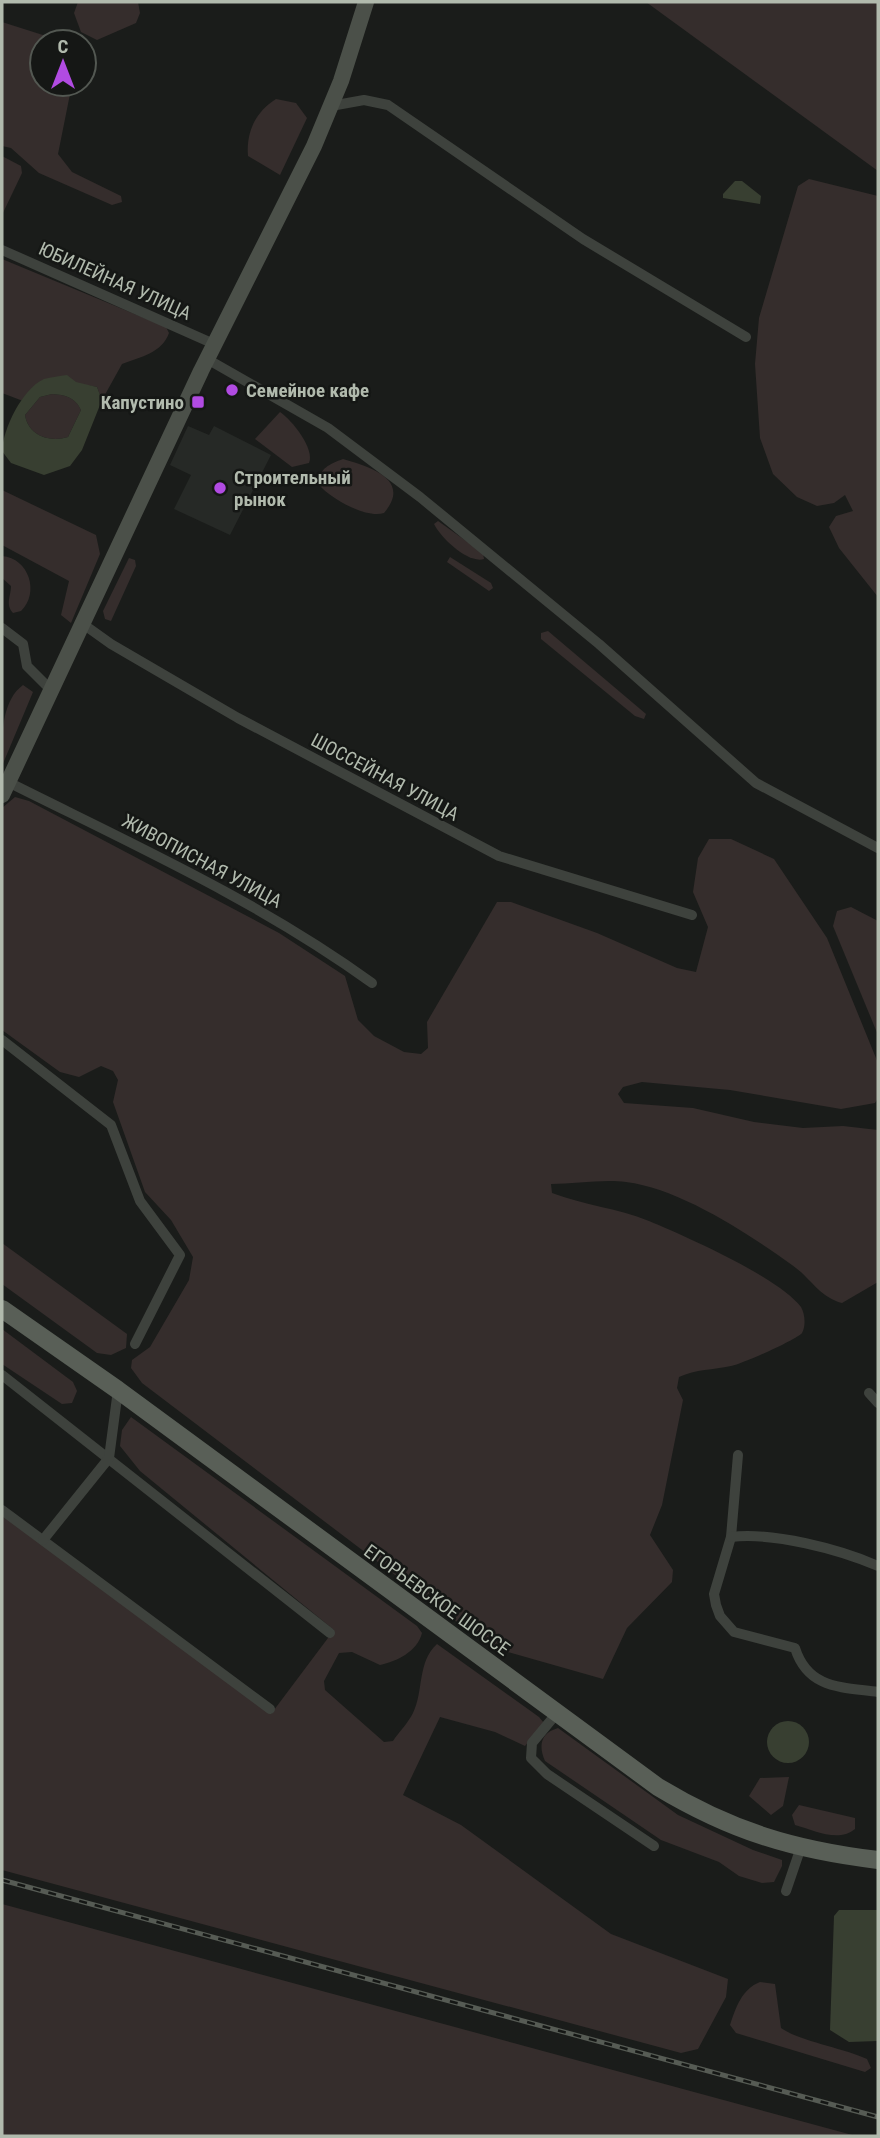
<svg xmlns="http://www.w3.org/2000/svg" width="880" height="2138" font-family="'Roboto Condensed',sans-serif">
<rect width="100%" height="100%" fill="#1a1c1a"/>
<path fill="#262926" d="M188 426 209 435 214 426 271 455 230 535 174 509 191 475 170 465Z"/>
<g fill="#352d2c">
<path d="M78 2H138L140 13 136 23 97 40 81 32 74 13Z"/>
<path d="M646 2H878V171Z"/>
<path d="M2 22 46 36 54 42H42V84H72L58 154 72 172 121 196 122 202 112 205 39 173 11 148 2 146Z"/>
<path d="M276 99 296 103 307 118 280 175 248 156C246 133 255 112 276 99Z"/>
<path d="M2 156 21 166 22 173 2 215Z"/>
<path d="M809 179 878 196V597L839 548 829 527 836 516 853 511 845 495 834 503 817 506 797 497 773 474 760 438 755 364 759 318 798 186Z"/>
<path d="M2 259 166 327 169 333C162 353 140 357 122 364L102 400 97 387C73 382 40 381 23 401L2 393Z"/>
<path d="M52 394C65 395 75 397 81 410L68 437C49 443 28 435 25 415L40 397Z"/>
<path d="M280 412C292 420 315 449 309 463L292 467 255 439Z"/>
<path d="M343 459C371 467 412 480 384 513 366 519 330 498 318 484 319 468 330 464 343 459Z"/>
<path d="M2 490 96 535 100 554 71 623 61 615 69 581 2 545Z"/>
<path d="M438 521 483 553 484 559C468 564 441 538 434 524Z"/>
<path d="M2 556C29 558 40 593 21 611L13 613C5 604 11 596 11 586L2 578Z"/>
<path d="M450 557 491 583 493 588 489 591 447 562Z"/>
<path d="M129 558 135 560 136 566 111 621 105 619 103 611Z"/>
<path d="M548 631 646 714 644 719 635 716 541 639V633Z"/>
<path d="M23 685 33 692 2 766C2 740 0 702 23 685Z"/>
<path d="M15 797 29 801 279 933 345 976 358 1020 374 1036 404 1052 421 1054 428 1048 427 1022 497 902H511L597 933 677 968 696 972 708 927 693 892 698 858 709 839H731L774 859 827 938 878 1063V1098L875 1103 841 1109 730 1090 642 1082 623 1087 618 1094 624 1103 693 1108 754 1122 803 1128 843 1126 878 1130V1282L842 1303C819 1297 811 1278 792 1265 747 1233 681 1189 626 1182 603 1179 574 1184 551 1184L552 1193C583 1205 617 1208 649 1221 685 1236 778 1277 801 1307 805 1314 806 1326 802 1333 798 1339 740 1365 731 1366 713 1370 696 1369 679 1377L677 1388 683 1400 662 1505 650 1535 673 1570 672 1582 627 1628 603 1679 490 1647 142 1383 131 1368 132 1360 150 1347 189 1280 193 1257 171 1220 145 1192 113 1102 118 1080 113 1071 101 1066 79 1077 60 1072 2 1030V808Z"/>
<path d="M851 907 878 921V1035L833 926 837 911Z"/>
<path d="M2 1243 127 1334 126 1348 111 1355 97 1353 2 1284Z"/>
<path d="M2 1329 73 1382 77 1391 72 1403 62 1404 2 1364Z"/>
<path d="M131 1417 417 1626 422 1633C417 1652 397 1661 380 1665L352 1652 339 1653 324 1681 325 1690 384 1742 393 1741C399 1732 408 1723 413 1713 424 1691 417 1662 437 1644L539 1717 544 1723 525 1746 495 1732 440 1717 403 1795 461 1825 611 1934 728 1979 726 1997 698 2049 681 2053 2 1870V1513L271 1714 334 1630 140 1471 120 1446 122 1430Z"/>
<path d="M558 1728 678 1815 753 1850 782 1860V1866L774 1882 762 1883 739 1876 719 1862 661 1840 545 1761C538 1745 541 1733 558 1728Z"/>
<path d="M789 1777 783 1806 771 1815 749 1796 760 1778Z"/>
<path d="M799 1805 855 1818V1829C838 1843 814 1830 795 1825L792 1815Z"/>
<path d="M2 1904 856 2136H2Z"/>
<path d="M760 1982 775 1984 781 2028C799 2041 843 2048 867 2059L871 2068 865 2072 736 2033 730 2025C736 2007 742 1989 760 1982Z"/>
</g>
<g fill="#383f31" fill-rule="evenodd">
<path d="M735 181H742L761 196 760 204 723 198V194Z"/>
<path d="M67 375 76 382 97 387 102 400 82 450 70 466 44 475 11 463 2 451C3 429 22 389 44 379 51 377 60 376 67 375ZM52 394C65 395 75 397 81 410L68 437C49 443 28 435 25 415L40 397Z"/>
<circle cx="788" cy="1742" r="21"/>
<path d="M839 1910H878V2041L849 2042 830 2030 834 1916Z"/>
</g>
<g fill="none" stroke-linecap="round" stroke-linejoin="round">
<g stroke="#3e423d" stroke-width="10">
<path d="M331 106 364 100 388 105 583 239 746 337"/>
<path d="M2 250 214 344"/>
<path d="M207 359 328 428 420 497 599 644 756 783 878 848"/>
<path d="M83 624 111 644 238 718 499 856 692 915"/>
<path d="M2 628 23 644 27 666 51 690"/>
<path d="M8 782C132 844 259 901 372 983"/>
<path d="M2 1040 111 1125 140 1201 180 1255 135 1344"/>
<path d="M2 1375 330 1633"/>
<path d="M869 1393 878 1403"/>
<path d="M738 1455 731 1537 714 1594 716 1605 720 1616 734 1632 795 1648C808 1689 841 1687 878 1692"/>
<path d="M2 1510 270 1709"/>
<path d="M731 1537C773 1532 839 1549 878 1566"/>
<path d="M43 1540 109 1458 118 1390"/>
<path d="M557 1713 532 1743 531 1758 547 1774 654 1846"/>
<path d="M786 1891 801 1847"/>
</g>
<path stroke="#4b5049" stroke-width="16" d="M2 795 201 371 314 146 341 81 366 2"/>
<path stroke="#595f57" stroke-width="18" d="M2 1309 118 1390 658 1787C731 1831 794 1850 878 1860"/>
<g stroke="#565b54" stroke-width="5">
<path id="rail" d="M2 1880 878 2117"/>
</g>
<use href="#rail" stroke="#151715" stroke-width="2.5" stroke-dasharray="8" stroke-linecap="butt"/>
</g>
<g fill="#b14be2" stroke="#151715" stroke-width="2.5">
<circle cx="232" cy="390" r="7"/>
<rect x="191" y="395" width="14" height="14" rx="3.5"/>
<circle cx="220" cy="488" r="7"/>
</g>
<g text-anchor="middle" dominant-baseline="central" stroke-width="5" stroke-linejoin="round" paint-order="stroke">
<g font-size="19" fill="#b1baad" stroke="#151715">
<text transform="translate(115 281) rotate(24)">ЮБИЛЕЙНАЯ УЛИЦА</text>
<text transform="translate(385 777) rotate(28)">ШОССЕЙНАЯ УЛИЦА</text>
<text transform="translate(202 861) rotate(28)">ЖИВОПИСНАЯ УЛИЦА</text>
<text transform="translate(437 1600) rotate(36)">ЕГОРЬЕВСКОЕ ШОССЕ</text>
</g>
<g font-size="19" font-weight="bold" fill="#b1baad" stroke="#151715" text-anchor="start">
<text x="246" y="390">Семейное кафе</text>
<text x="184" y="402" text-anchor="end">Капустино</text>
<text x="234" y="477">Строительный<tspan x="234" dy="22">рынок</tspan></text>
</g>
</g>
<rect width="880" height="2138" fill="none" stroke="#b1baad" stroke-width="7"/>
<g transform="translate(63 63)"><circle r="33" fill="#151715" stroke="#535852" stroke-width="2"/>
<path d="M0-5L12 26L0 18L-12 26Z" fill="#b14be2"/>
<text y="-10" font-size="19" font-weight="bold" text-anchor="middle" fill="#b1baad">С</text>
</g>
</svg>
